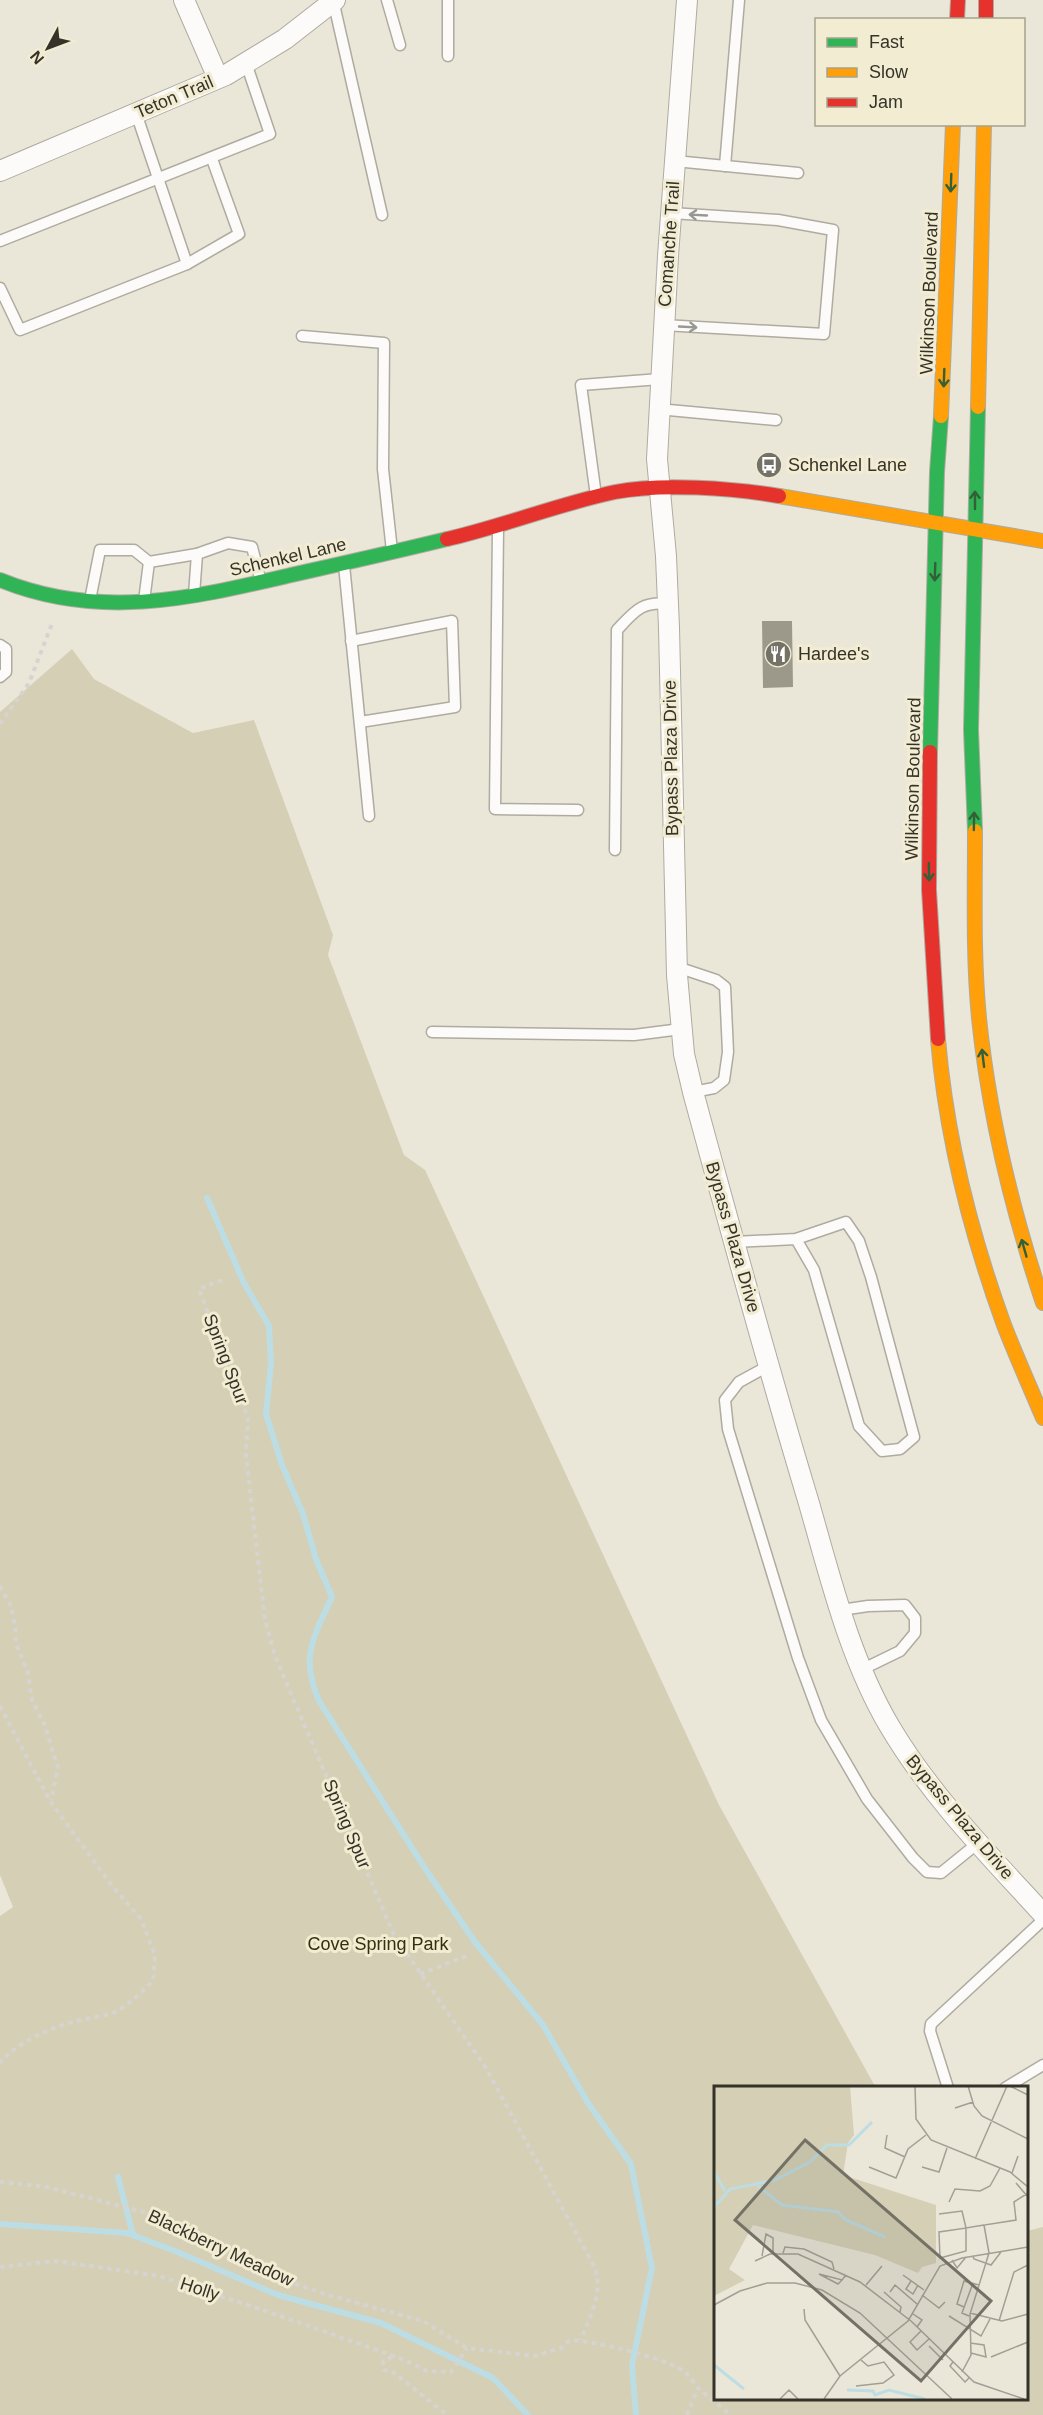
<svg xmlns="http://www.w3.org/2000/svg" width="1043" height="2415" font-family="Arial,sans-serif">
<rect width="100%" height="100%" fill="#eae7d9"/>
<path fill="#d5cfb5" d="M72 649 94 679 193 733 254 720 333 935 328 955 404 1155 425 1170 719 1805 876 2088H716V2398H1026L1027 2231 1043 2227V2415H0V1916L13 1907 0 1875V712Z"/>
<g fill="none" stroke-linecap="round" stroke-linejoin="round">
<g stroke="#bddde4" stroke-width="6">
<path d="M207 1198 244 1283 269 1326 271 1364 266 1414 282 1465 303 1514 316 1559 332 1597C313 1638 300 1657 319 1701L426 1870 475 1942 543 2025 588 2103 631 2164 652 2268 632 2365 636 2415"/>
<path d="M118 2177 133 2235"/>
<path d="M0 2224 127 2233 175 2251 278 2295 381 2323 493 2378 528 2415"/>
</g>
</g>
<path fill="#9c998b" d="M762 621H792L793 687 763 688Z"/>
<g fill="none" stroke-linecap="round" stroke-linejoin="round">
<g stroke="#aeaba0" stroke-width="13">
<g id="lane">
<path d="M333 0 382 215"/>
<path d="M387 0 400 45"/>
<path d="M448 56V0"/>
<path d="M136 113 187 264"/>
<path d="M675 161 798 173"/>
<path d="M725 166 739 0"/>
<path d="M0 241 270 134 246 63"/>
<path d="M0 288 20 330 187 264 239 234 212 159"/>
<path d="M663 325 824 334 833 230 778 220 671 213"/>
<path d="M302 336 384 343 383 469 392 551"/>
<path d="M658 409 776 420"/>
<path d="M596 496 581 385 660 379"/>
<path d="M498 528 495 809 578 810"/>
<path d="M344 565 369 816"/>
<path d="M194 595 197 554 228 543 252 547 261 582"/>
<path d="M90 600 100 550H134L149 562"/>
<path d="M144 601 149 562 197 554"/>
<path d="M351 641 452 621 455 707 360 722"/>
<path d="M0 645 6 649V672L0 677"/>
<path d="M615 850 617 630C634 612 641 601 668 604"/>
<path d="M677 967 716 980 725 987 728 1052 724 1080 714 1088 693 1092"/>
<path d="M432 1032 634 1035 681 1029"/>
<path d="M734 1242 796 1239 814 1270 859 1426 882 1451 900 1449 914 1437 871 1277 859 1241 846 1222 796 1239"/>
<path d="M770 1365 739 1382 725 1400 728 1429 798 1658 821 1720 867 1799 913 1858 927 1872 941 1873 978 1843"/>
<path d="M841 1610 868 1606 905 1605 915 1618V1633L900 1651 861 1670"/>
<path d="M948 2088 930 2031 931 2024 1043 1920"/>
<path d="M1005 2088 1043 2065"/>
</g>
</g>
<g stroke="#aeaba0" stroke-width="22">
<g id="street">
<path d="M184 0 218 78"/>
<path d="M687 0 668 256 657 459 666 556 669 628 677 975 684 1054 693 1092C730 1228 767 1365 808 1500 830 1576 849 1658 890 1727 931 1796 989 1855 1043 1914"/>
<path d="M0 171 226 75 285 39 335 0"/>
</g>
</g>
<g stroke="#aeaba0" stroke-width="16">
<g id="fast">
<path d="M0 580C98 620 188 599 287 576 340 564 394 552 447 539"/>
<path d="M930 752 937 472 941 416"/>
<path d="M975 831 971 730 978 407"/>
</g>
</g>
<g stroke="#aeaba0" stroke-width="16">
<g id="slow">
<path d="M978 407 984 124"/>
<path d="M941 416 953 124"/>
<path d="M779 496 1043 541"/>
<path d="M975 831C975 894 973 956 979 1018 989 1116 1012 1210 1043 1303"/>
<path d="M938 1039C946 1135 971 1234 1004 1325 1016 1356 1030 1387 1043 1418"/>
</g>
</g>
<g stroke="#aeaba0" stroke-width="16">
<g id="jam">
<path d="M986 0V20"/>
<path d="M957 20 958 0"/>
<path d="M447 539C504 526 558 504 615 492 661 483 733 488 779 496"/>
<path d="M930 752 929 890 938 1039"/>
</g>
</g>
<g stroke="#d6d4d0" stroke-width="4" stroke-dasharray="4.5 4.5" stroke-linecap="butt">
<path d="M0 724 29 683 53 621"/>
<path d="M222 1280 199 1289 248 1418 246 1455 265 1620 275 1656 394 1935 486 2068 595 2268C603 2294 590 2316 581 2340"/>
<path d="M0 1586 11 1606 15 1625 16 1643 28 1673 32 1700 45 1726 58 1768 51 1800"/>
<path d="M0 1706 50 1801 113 1887 141 1919 155 1955 153 1981C142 1991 131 2003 117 2011 107 2016 92 2017 81 2020 51 2027 20 2040 0 2063"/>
<path d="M420 1974 469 1955"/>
<path d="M0 2182 47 2187 159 2216 264 2273 328 2295 423 2321 467 2348 535 2356 561 2348 570 2340C595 2341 661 2357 682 2370 689 2374 693 2382 698 2388 708 2397 720 2405 730 2415"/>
<path d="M0 2267 55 2261 159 2276 266 2311 405 2360 427 2371 451 2372 467 2348"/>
<path d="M392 2357 383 2361 384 2370 392 2371 447 2415"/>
<path d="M687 2415 698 2388"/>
</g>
<use href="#lane" stroke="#fcfbf9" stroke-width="10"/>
<use href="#street" stroke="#fcfbf9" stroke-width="20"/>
<use href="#fast" stroke="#30b455" stroke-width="14"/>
<use href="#slow" stroke="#ff9f0a" stroke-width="14"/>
<use href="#jam" stroke="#e5322d" stroke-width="14"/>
</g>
<defs><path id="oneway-shaft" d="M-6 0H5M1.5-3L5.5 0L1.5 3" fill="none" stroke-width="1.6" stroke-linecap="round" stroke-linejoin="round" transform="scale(1.5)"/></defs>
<g stroke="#336038">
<use href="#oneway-shaft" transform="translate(951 183) rotate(92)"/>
<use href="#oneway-shaft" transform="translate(944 378) rotate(92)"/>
<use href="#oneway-shaft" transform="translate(975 500) rotate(-90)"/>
<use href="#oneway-shaft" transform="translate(935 572) rotate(92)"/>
<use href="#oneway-shaft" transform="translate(974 821) rotate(-89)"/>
<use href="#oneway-shaft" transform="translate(929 872) rotate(89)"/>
<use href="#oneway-shaft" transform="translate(983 1058) rotate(-97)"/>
<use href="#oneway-shaft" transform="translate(1024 1248) rotate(-106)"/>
</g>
<g stroke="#989791">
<use href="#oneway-shaft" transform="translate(698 215) rotate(-177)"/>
<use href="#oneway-shaft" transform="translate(688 327) rotate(3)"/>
</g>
<defs>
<g id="bus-disc" transform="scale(1.35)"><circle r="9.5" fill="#747267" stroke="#f1ecd2"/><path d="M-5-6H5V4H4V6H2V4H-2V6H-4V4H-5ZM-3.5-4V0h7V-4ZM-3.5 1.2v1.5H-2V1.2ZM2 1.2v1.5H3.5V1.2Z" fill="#fff"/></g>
<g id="restaurant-disc" transform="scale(1.35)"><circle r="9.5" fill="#747267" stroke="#f1ecd2"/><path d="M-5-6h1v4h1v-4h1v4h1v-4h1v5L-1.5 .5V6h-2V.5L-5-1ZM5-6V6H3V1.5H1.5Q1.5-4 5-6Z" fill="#fff"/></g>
</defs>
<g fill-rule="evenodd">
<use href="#bus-disc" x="769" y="465"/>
<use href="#restaurant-disc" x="778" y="654"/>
</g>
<g text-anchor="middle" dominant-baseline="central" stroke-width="6" stroke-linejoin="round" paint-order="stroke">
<g font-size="18" fill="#353329" stroke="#f1ecd2">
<text transform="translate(174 97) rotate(-23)">Teton Trail</text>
<text transform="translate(669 244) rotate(-86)">Comanche Trail</text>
<text transform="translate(929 293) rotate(-88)">Wilkinson Boulevard</text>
<text transform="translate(288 557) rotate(-13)">Schenkel Lane</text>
<text transform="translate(671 758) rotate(-91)">Bypass Plaza Drive</text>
<text transform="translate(913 779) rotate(-89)">Wilkinson Boulevard</text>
<text transform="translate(733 1237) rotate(74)">Bypass Plaza Drive</text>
<text transform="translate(226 1359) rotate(69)">Spring Spur</text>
<text transform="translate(960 1817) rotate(50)">Bypass Plaza Drive</text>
<text transform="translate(347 1824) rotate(67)">Spring Spur</text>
<text transform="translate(221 2248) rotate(25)">Blackberry Meadow</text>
<text transform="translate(200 2289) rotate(18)">Holly</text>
</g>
<g font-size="18" fill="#353329" stroke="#f1ecd2" text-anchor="start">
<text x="788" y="465">Schenkel Lane</text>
<text x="798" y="654">Hardee's</text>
</g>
<g font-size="18" fill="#362f0e" stroke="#f1ecd2">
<text x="378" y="1944">Cove Spring Park</text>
</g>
</g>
<g transform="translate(714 2086)">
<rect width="314" height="314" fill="#eae7d9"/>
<path d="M0 0H136L140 49 134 57 129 89 222 119V177L208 181 204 187 161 169 39 139 15 183 31 194 0 210Z" fill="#d5cfb5"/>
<path fill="none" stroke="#bddde4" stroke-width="3" d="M0 86 11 105M44 100 68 119 124 126 132 134 171 151M0 121 16 103 61 94 96 76 113 59H135L158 36M0 279 30 303M133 304 159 305 161 309 175 304 211 313"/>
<path fill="none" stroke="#a29f93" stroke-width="1.5" d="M201 0 202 33 217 54 296 86 314 101M254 0 260 20 268 30 314 53M296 0 314 9M241 22 259 16M173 49 171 62 191 71M261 73 293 0M155 81 182 92 194 63 212 49M208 81 225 86 233 62M298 87 304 70M302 97 314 111M235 116 241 103 266 105 276 100 286 82M225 128 248 125 252 142 270 139M252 142V165L226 172 225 146ZM69 167 71 161 90 163 118 176 120 183M48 170 52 148 59 152V168M259 170 260 173 277 179 287 166M238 174 243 182 252 171M41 175 56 168H84L146 196 197 235 260 296 310 313M189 189 210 204M128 194 124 198 105 188 128 194 132 189M197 195 192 203 199 208 204 199M152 199 168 180M170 206 187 221 186 226M176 206 181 199 203 218M208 209 225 222 231 216M0 219 26 205 53 197H81L108 204 146 227 238 313M250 221 243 218 250 195 265 199M90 223 91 234 126 290M256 227 288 235 314 228M199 228 208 234 203 241M235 230 267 250 276 233M255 230 248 227 259 197M285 235 300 186 314 179M207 245 196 256 203 264 215 253M256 257 270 259 272 271 257 267M215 260 229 274M277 271 314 256M239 276 236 280 251 296 255 292M248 286 257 269 256 228 275 167 270 139 302 134 300 116 314 107M142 300 169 297 180 289 170 276 154 280 147 274M66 313 75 304 84 313M110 313 126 290 194 235 226 180 248 172 314 161"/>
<path fill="#747267" fill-opacity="0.15" stroke="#747267" stroke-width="3" d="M91 54 277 215 207 295 21 134Z"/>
<rect width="314" height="314" fill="none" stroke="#353329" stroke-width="3"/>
</g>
<rect x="815" y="18" width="210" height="108" fill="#f1ecd2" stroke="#a6a28e" stroke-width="1.5"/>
<rect x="827" y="38" width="30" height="9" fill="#30b455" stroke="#a6a28e" stroke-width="1.5"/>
<text x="869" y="48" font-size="18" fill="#353329">Fast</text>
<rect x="827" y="68" width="30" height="9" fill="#ff9f0a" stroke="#a6a28e" stroke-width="1.5"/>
<text x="869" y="78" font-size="18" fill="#353329">Slow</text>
<rect x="827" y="98" width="30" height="9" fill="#e5322d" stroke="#a6a28e" stroke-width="1.5"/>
<text x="869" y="108" font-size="18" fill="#353329">Jam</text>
<g transform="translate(48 48) rotate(229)" stroke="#f1ecd2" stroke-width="4.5" paint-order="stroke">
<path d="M0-4.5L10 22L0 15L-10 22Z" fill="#353329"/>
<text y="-9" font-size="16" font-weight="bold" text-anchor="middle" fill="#353329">N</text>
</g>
</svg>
